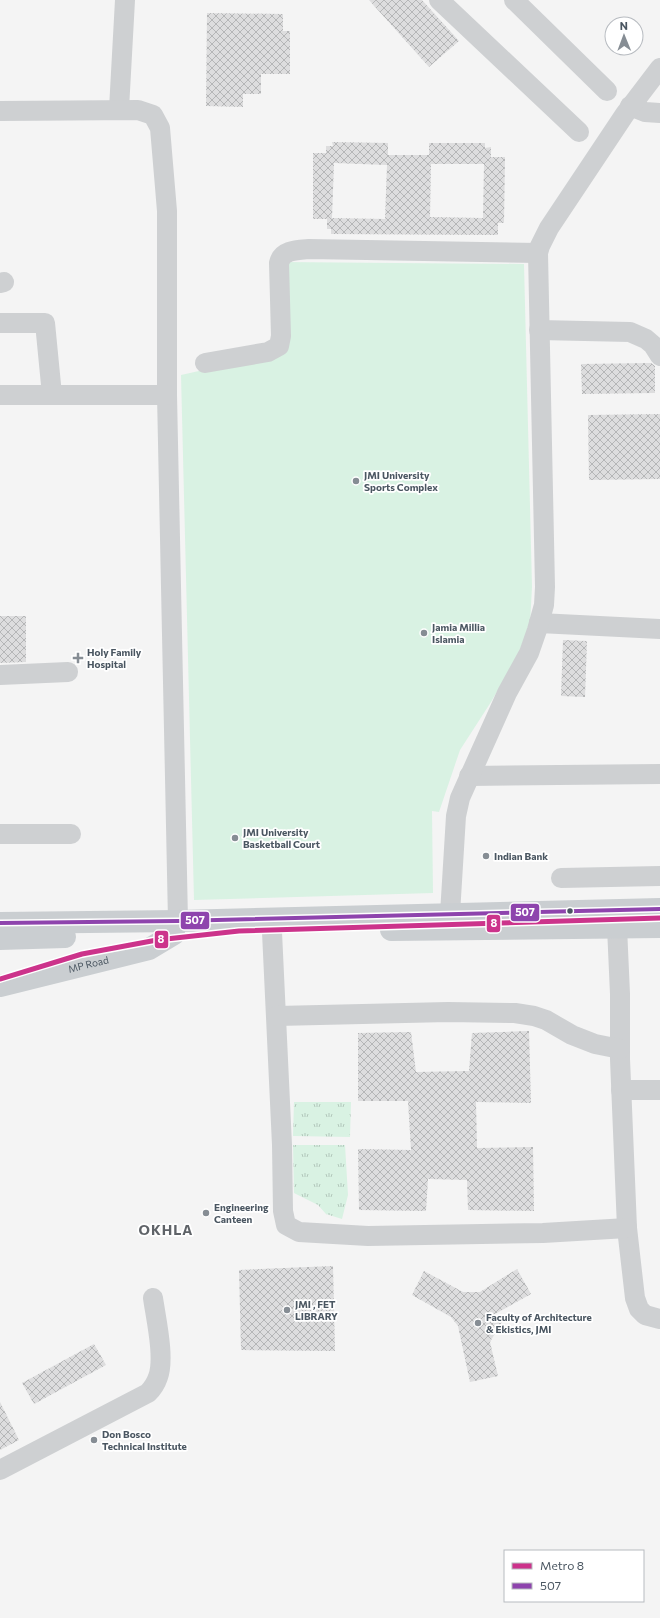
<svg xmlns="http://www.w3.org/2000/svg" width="660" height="1618" font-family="Commissioner,sans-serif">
<defs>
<pattern id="grass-tufts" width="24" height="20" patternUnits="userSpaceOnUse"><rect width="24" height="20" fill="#d9f2e3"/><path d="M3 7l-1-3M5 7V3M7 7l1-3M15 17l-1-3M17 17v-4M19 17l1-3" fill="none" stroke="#b2c7bb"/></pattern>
<pattern id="building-cross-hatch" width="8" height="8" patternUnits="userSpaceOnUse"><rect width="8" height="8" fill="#ddddde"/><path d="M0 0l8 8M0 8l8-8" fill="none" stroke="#b5b6b7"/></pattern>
</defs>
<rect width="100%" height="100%" fill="#f4f4f4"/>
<g fill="url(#grass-tufts)">
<path d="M294 1102H351L350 1137 293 1136Z"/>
<path d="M293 1145H345L348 1195 342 1219 326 1214 318 1205 294 1193Z"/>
</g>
<path fill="#d9f2e3" d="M282 262 524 264 532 587 530 624 517 657 491 702 460 750 439 812 432 811 433 893 194 900 181 375 284 352Z"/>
<g fill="url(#building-cross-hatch)" fill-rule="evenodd">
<path d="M369 0H422L459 41 429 67Z"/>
<path d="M207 13 283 14V31H290V74H261V94H243V107L206 106Z"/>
<path d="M332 142 388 143V155H429V143H485V148L491 147V157H505L504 223H498V235L331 234V229H327V219H313V153H326V146H333ZM334 163 387 165 385 219 332 218ZM431 164H484L483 218 430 217Z"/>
<path d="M651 363 655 366V393L582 394 581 364Z"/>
<path d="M660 414V479L589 480 588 415Z"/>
<path d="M0 616H26V662L0 663Z"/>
<path d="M563 640 587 641 585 697 561 696Z"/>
<path d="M529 1031 531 1103 476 1102 477 1148 533 1147 534 1211 468 1210 467 1180 428 1179 426 1211 359 1210 358 1149 411 1150 408 1101H358V1033L411 1032 416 1072 469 1071 472 1033Z"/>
<path d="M333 1266 335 1351 241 1350 239 1270Z"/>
<path d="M517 1269 531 1294 495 1314 503 1320 490 1342 498 1376 470 1382 458 1326 451 1317 412 1295 424 1271 463 1292H480Z"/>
<path d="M94 1344 106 1365 34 1404 22 1383Z"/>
<path d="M0 1402 19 1440 0 1450Z"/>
</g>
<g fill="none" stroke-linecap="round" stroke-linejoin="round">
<g stroke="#ced0d2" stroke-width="20">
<path d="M439 0 579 132"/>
<path d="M514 0 607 91"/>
<path d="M630 106 645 112 660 113"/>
<path d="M119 109 125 0"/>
<path d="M0 111 138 110 153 115 160 128 167 211V395L178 921"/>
<path d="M0 283 4 282"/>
<path d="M0 323H45L52 395"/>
<path d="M539 330 630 332 646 339 653 345 660 356"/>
<path d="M205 363 268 352 279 346 281 336 279 263C282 250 297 250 309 249L538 253"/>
<path d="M0 395H167"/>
<path d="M539 623 660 629"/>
<path d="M0 675 68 672"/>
<path d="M469 776 660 774"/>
<path d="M0 834H71"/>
<path d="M561 878 660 876"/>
<path d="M450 914 456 816 460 798 507 693 529 653 537 630 544 605 545 587 538 253 540 246 549 228 625 114 660 68"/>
<path d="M617 927 620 994V1059L627 1228 635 1298 639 1309 645 1315 660 1319"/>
<path d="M272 932 282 1145 283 1211 286 1225 299 1232 368 1236 543 1233 627 1228"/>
<path d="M277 1016 448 1012 515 1013 534 1016 546 1020 572 1035 595 1044 620 1049"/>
<path d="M621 1090H660"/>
<path d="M0 1470 148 1393C152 1389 156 1383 158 1377 165 1358 156 1319 153 1298"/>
</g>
<g stroke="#caced1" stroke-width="22">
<path d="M0 923 178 921 660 909"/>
<path d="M391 930 660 927"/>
<path d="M0 939 65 937"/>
<path id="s1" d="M0 986 149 949 174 934 173 921"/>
</g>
<g stroke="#fff" stroke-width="7">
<path id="bus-1" d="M0 923 178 921 660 909"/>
</g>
<use href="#bus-1" stroke="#8e44ad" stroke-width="4"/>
<g stroke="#fff" stroke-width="8">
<path id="metro-1" d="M0 979 82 954 157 940 239 931 660 918"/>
</g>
<use href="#metro-1" stroke="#cc338b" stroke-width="5"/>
</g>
<g fill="#868d94" stroke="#fff" stroke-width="1.5">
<circle cx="356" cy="481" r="4"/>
<circle cx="424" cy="633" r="4"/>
<path d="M76 652h4v4h4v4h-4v4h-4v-4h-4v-4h4z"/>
<circle cx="235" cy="838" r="4"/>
<circle cx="486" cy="856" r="4"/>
<circle cx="206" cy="1213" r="4"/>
<circle cx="287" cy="1310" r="4"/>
<circle cx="478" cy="1323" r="4"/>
<circle cx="94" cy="1440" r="4"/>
</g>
<circle fill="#4a5661" stroke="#fff" stroke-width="1.5" cx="570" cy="911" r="3.5"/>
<g text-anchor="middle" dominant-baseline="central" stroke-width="3.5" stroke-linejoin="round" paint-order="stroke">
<g font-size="10" font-weight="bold" fill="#4a5661" stroke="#fff" text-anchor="start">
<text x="364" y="475">JMI University<tspan x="364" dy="12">Sports Complex</tspan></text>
<text x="432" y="627">Jamia Millia<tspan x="432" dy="12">Islamia</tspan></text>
<text x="87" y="652">Holy Family<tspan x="87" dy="12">Hospital</tspan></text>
<text x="243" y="832">JMI University<tspan x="243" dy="12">Basketball Court</tspan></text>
<text x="494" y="856">Indian Bank</text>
<text x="214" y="1207">Engineering<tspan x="214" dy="12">Canteen</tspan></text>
<text x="295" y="1304">JMI , FET<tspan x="295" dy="12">LIBRARY</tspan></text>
<text x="486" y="1317">Faculty of Architecture<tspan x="486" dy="12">&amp; Ekistics, JMI</tspan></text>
<text x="102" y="1434">Don Bosco<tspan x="102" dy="12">Technical Institute</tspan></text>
</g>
<g font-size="10" fill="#4a5661" stroke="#fff">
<text stroke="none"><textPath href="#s1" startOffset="91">MP Road</textPath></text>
</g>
<g font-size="14" font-weight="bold" letter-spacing="1" fill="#5f6368" stroke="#fff">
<text x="166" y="1229">OKHLA</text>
</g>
</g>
<g stroke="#fff" stroke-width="1.5">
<rect x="510" y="903" width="30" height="19" rx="4" fill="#8e44ad"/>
<rect x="180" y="911" width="30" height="19" rx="4" fill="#8e44ad"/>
<rect x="486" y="914" width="15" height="19" rx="4" fill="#cc338b"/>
<rect x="154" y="930" width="15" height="19" rx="4" fill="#cc338b"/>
</g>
<g font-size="11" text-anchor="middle" font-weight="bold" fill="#fff">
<text x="525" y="916">507</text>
<text x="195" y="924">507</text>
<text x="494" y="927">8</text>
<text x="161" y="943">8</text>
</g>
<rect x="504" y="1550" width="140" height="52" fill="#ffffff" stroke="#b7bbc0"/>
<rect x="512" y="1563" width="20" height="6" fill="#cc338b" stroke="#b7bbc0"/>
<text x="540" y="1570" font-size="12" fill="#4a5661">Metro 8</text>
<rect x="512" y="1583" width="20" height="6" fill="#8e44ad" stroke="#b7bbc0"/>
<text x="540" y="1590" font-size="12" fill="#4a5661">507</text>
<g transform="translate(624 36) rotate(359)"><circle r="19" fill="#ffffff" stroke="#b7bbc0"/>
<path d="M0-3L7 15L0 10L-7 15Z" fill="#868d94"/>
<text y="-6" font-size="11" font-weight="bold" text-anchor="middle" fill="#4a5661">N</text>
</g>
</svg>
